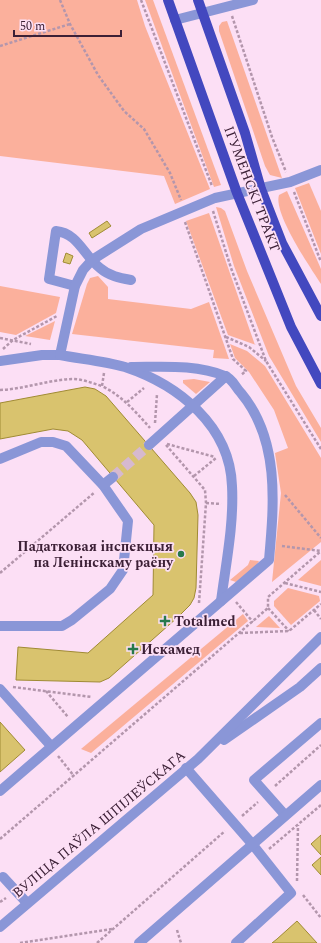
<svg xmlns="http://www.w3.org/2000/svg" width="321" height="943" font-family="Spectral,serif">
<rect width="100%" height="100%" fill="#fcdff5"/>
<g fill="#fbb09c">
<path d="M0 0H137L145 26 210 189 175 204 164 176 0 156Z"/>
<path d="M145 0H153L221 185 214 187Z"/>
<path d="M227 21 282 178 270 175 265 166 219 31V26L222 22Z"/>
<path d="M309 183 321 211V254L295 188Z"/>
<path d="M287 191 321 269V284C310 267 273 213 279 195Z"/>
<path d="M216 207 221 208 225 211 247 271 296 386 321 428V442L269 356 234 266Z"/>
<path d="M209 213 255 345H256L228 335 186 221Z"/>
<path d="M98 276 108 287V299L191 309 209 302 229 359 213 358 214 350 72 334 87 284 90 278Z"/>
<path d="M0 286 60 297 56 313 16 335 0 332Z"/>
<path d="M55 321 50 340 25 336Z"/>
<path d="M230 344 247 351 265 366 321 458V542L272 582 281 493 275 453 288 448 274 410 249 372 235 358Z"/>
<path d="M194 379 210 382 196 394 183 383V380Z"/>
<path d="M250 560 259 561 256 566 236 582 230 580 248 565Z"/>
<path d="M321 560V586L298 580Z"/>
<path d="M288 588 319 596 320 601 291 625 274 606V601Z"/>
<path d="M243 614 248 621 91 753 81 749Z"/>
<path d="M269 616 280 628 256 627Z"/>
</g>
<g fill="#d9c36e" stroke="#a08b34">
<path d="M107 221 111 226 92 238 89 233Z"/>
<path d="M66 253 73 256 70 264 63 262Z"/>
<path d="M85 387 95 389 106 396 190 493 196 502 198 515 196 588 194 598 190 605 178 617 109 678 100 682 16 680 18 647 88 653 153 595 154 525 82 440 68 431 53 429 0 439V403Z"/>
<path d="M0 722 25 750 0 772Z"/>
<path d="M321 835V855L311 844Z"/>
<path d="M321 857V875L312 865Z"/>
<path d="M297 921 317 943H272L277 939Z"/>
</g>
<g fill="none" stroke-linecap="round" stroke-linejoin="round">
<path stroke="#d6b9cf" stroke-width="10" stroke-dasharray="10 5" stroke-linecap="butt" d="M113 477 149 445"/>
<g stroke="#b396ac" stroke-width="2.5" stroke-dasharray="3 2" stroke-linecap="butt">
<path d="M60 0 70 24 98 75 124 111 144 129 170 173 181 200"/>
<path d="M141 0 212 186"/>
<path d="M232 16 272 137 286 172"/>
<path d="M0 46 70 24"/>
<path d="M294 192 321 262"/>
<path d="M213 211 231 268 266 361 321 449"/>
<path d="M185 222 233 359 246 371 241 375"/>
<path d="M226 337 249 347 266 361"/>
<path d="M0 338 31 344"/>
<path d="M3 349 13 340 57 316"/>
<path d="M104 373 102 386C122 396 135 411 150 428"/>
<path d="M0 390C24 389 48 380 72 379 82 379 92 383 102 386"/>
<path d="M127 402 144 388"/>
<path d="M155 423 157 394"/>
<path d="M167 444 215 457"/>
<path d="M166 445 205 490 206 503 199 603"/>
<path d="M194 476 216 458"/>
<path d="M285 495 321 538"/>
<path d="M206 503 221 504"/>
<path d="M282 546 321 551"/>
<path d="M0 573 95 492"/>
<path d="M285 583 321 592"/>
<path d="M236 602 253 622"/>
<path d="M268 608 289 631"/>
<path d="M314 610 321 619"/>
<path d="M240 633 289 631 321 604"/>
<path d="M13 687 92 697"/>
<path d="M46 691 68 717"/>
<path d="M58 756 74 776"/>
<path d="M275 786 321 745"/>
<path d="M242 816 258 802"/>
<path d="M0 839 268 608V597L321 551"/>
<path d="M269 849 321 805"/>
<path d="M297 881 298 825"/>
<path d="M303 895 321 918"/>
<path d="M0 902 6 898"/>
<path d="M177 930 181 943"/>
<path d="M20 943 112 929"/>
<path d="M97 943 225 831"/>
</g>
<g stroke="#8a96d7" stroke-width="10">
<path d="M175 20 253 0"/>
<path d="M75 286 49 279 56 231C78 233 84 256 100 268 109 276 120 278 131 280"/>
<path d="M0 361 42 355H60"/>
<path d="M149 445 226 376"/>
<path d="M0 459 41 442H53L66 446 103 485 128 521 123 570 110 589 72 620 62 626H0"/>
<path d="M103 485 113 477"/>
<path d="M221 601C226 563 234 524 232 486 230 426 179 385 125 367 105 361 81 359 60 355L75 286 83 270 92 260 141 229 215 198 290 182 321 170"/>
<path d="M0 689 51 746"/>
<path d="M224 740 300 687 321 668"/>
<path d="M186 768 253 845 291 893 236 943"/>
<path d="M0 791 269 560C274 504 280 440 241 393 235 387 233 379 225 376 196 364 162 367 131 367"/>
<path d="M285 815 254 780 321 723"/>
<path d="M3 877 27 903"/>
<path d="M0 927 198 759 321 637"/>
<path d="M139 943 321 785"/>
</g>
<g stroke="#4348bf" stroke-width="10">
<path d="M168 0 237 193 291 327 321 384"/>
<path d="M198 0 245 133 261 189 282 243 321 316"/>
</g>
</g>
<g fill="#26794b" stroke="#fcdff5" stroke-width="1.5">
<circle cx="181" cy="554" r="4"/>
<path d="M163 615h4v4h4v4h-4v4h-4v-4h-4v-4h4z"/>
<path d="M131 643h4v4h4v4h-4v4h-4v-4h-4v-4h4z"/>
</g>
<g text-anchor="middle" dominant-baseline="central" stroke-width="3.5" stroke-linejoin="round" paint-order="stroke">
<g font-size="14" fill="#3c2036" stroke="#fcdff5">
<text transform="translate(252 189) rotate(69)">ІГУМЕНСКІ ТРАКТ</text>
<text transform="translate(99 824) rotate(-40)">ВУЛІЦА ПАЎЛА ШПІЛЕЎСКАГА</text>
</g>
<g font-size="14" font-weight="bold" fill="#3c2036" stroke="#fcdff5" text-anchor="start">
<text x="173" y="546" text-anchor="end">Падатковая інспекцыя<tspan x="173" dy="16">па Ленінскаму раёну</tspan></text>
<text x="174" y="621">Totalmed</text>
<text x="141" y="649">Искамед</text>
</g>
</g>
<path d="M14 30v6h107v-6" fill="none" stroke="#3c2036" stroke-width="2"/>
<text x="20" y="30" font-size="12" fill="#3c2036" stroke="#fcdff5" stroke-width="3" paint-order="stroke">50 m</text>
</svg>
